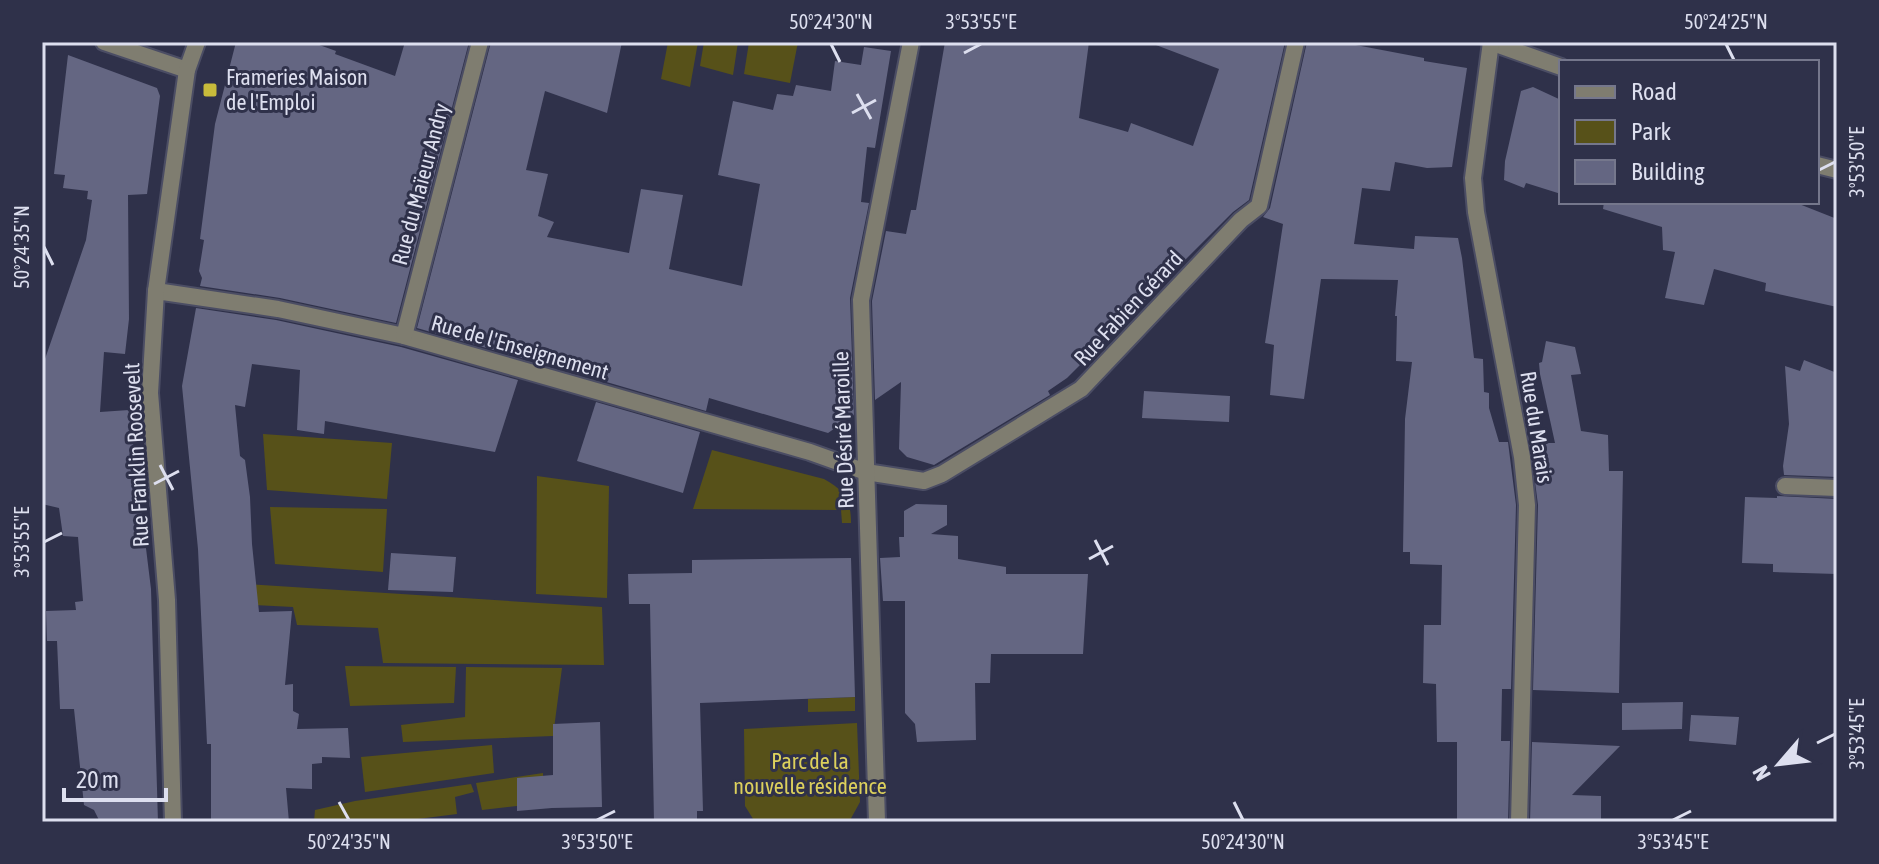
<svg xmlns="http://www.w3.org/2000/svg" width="1879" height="864" font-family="'Asap Condensed',sans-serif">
<rect width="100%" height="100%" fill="#2f314a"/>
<g fill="#575119">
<path d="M668 42H698L690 87 661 79Z"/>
<path d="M704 42H738L733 75 700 66Z"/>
<path d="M749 42H798L790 83 744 74Z"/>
<path d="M263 434 392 443 387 499 267 490Z"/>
<path d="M712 450 824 479C844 490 851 500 851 523H842L841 510 693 509Z"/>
<path d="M537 476 609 486 607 598 536 594Z"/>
<path d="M270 507 387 509 383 572 275 564Z"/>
<path d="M215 582 602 607 604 665 383 663 378 628 297 625 293 607 219 603Z"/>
<path d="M345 666 456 667 454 703 350 706Z"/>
<path d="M466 667 562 668 553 736 403 742 401 725 465 717Z"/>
<path d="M855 697V711L808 712V699Z"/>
<path d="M857 723 860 802 849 822H755L745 806 744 729Z"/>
<path d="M492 745 494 773 365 792 361 757Z"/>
<path d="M543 773V803L482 810 476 783Z"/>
<path d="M471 784 474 792 455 797 457 814 394 822H348L347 819 314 822 315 810 355 801Z"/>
</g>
<g fill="#646682">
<path d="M236 42H311L336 51 335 54 395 76 405 42H469L396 323 280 298 200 286 202 278 199 271 204 240 200 239 215 124Z"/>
<path d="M491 42H622L607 113 545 91 526 170 548 174 538 216 554 222 547 237 629 253 641 189 683 195 669 269 742 286 760 184 718 175 733 101 773 110 777 94 793 96 796 85 831 91 835 61 861 65 864 47 891 51 875 148 867 147 861 202 869 203 850 298 854 415 828 433 709 398 706 411 603 381 608 365 523 349 525 359 417 328Z"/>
<path d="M945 42H1089L1079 118 1128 132 1131 123 1193 146 1219 69 1156 45V42H1285L1249 200 1233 212 1067 378 1048 391 1050 395 934 465 907 457 899 449 901 382 875 400 872 301 886 231 906 234 911 210H916Z"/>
<path d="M1307 42H1340L1424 58V61L1467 68 1452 167 1427 168 1395 162 1390 191 1362 188 1354 244 1414 249 1415 236 1458 238 1462 258 1474 358 1483 359 1484 392 1489 393V408L1499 442H1508L1516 505 1511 689H1502L1501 741H1510L1508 822H1457V742H1437L1436 684 1423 683 1424 625H1441L1442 565 1410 564V552H1403L1405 419 1412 362 1396 361 1397 316H1395L1398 280 1321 279 1304 399 1270 395 1274 345 1265 343 1283 224 1263 217 1270 208Z"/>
<path d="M68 55 157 88 160 96 147 194 128 195 129 319 125 354 104 352 100 412 129 410 151 589 158 822H100L94 810 84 805 74 709H60L57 641H47L46 611 76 610 75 602 83 601 78 537 63 536 59 508 42 504 45 359 86 240 92 200 87 199 88 191 63 188 65 175 54 174Z"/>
<path d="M1533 87 1561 100V194L1526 183 1524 188 1504 180 1505 161 1521 91Z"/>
<path d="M1604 202H1794L1837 219V307L1765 291 1766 283 1714 269 1704 305 1665 298 1675 252 1663 250 1662 227 1603 209Z"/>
<path d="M196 308 276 320 401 347 518 380 495 452 325 421 324 434 297 430 300 370 252 364 245 407 235 405 240 456 245 460 250 497 252 544 259 612 292 611 285 685 293 684V711L299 714 297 729 348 728 350 758 322 757V763L312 764V789L286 788 289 822H211V744H207L198 549 182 386Z"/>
<path d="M1546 341 1575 347 1581 374 1571 375 1581 431 1608 435 1609 471H1623L1619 693 1533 690 1538 505 1530 443H1555L1540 374 1539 363 1542 362Z"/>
<path d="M1804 360 1837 373V477L1784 475 1783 466 1789 424 1785 366 1800 371Z"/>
<path d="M1144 391 1230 396 1229 422 1142 418Z"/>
<path d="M596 402 700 432 683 493 577 461Z"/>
<path d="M1777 496 1837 499V574L1773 572V564L1742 563 1745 497 1777 498Z"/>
<path d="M916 504 947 505V525L931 534 958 536V559L1006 567V574H1088L1083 654H991L990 683H975L976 740 917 742 915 724 905 713V601H883L880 558 900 557 899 537H904V511Z"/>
<path d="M391 553 456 557 453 592 388 590Z"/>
<path d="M851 558 855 697 700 703 703 811H697V822H654L650 604H629L628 574 692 573V560Z"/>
<path d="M1683 702 1682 729 1622 730V703Z"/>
<path d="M1691 715 1739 717 1736 745 1689 741Z"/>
<path d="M600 722 602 807 552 808 517 811V778L553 775V724Z"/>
<path d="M1532 742 1620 746 1572 795 1601 796V822H1530Z"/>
</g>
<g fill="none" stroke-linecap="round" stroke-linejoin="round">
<g stroke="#4b4d64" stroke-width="20">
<g id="street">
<path d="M104 42 187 70"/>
<path d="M1490 42 1561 67"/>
<path d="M1491 42 1473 178 1476 212 1522 457 1527 505 1519 822"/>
<path d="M1817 165 1837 170"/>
<path d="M156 291 278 309 404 336 810 452 866 472 924 481 942 474 1081 389 1241 220 1259 206 1296 42"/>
<path d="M404 336 480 42"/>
<path d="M1785 486 1837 488"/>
<path d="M173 822 167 600 150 393 156 291 187 70 197 42"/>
<path d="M877 822 861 300 911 42"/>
</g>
</g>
<use href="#street" stroke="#7f7d70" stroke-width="16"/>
</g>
<path fill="none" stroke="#dddfef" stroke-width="3" d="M831 44 840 62M1726 44 1735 62M964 53 981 44M857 94 871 119M852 113 876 100M1817 171 1835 162M44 247 53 265M160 465 173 490M154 484 179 471M1095 540 1108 565M44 542 62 533M1089 559 1113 546M1817 743 1835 734M339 802 349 820M1234 802 1243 820M597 820 615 811M1673 820 1691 811"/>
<rect fill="#c8bb3b" stroke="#2f314a" stroke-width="3" x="202" y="82" width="16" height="16" rx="4"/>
<g text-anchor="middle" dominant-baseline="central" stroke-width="6" stroke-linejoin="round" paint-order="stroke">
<g font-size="22" fill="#dddfef" stroke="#2f314a" text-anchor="start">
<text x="226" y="77">Frameries Maison<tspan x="226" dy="25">de l'Emploi</tspan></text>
</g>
<g font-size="22" fill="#dddfef" stroke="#2f314a">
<text transform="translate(420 184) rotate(-75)">Rue du Maïeur Andry</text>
<text transform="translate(1128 308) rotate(-47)">Rue Fabien Gérard</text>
<text transform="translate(520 347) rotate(16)">Rue de l'Enseignement</text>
<text transform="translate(1537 427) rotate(81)">Rue du Marais</text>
<text transform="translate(843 430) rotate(-92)">Rue Désiré Maroille</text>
<text transform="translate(136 455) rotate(-93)">Rue Franklin Roosevelt</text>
</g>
<g font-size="22" fill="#dcd05c" stroke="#2f314a">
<text x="810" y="761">Parc de la<tspan x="810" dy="25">nouvelle résidence</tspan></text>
</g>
</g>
<rect width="1879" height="864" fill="none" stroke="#2f314a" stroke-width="88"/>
<rect x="1559" y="60" width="260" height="144" fill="#2f314a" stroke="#75778c" stroke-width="2"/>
<rect x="1575" y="86" width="40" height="12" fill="#7f7d70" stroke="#75778c" stroke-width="2"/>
<text x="1631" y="100" font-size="24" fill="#dddfef">Road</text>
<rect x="1575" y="120" width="40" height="24" fill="#575119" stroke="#75778c" stroke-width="2"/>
<text x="1631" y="140" font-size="24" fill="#dddfef">Park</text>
<rect x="1575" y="160" width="40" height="24" fill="#646682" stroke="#75778c" stroke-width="2"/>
<text x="1631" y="180" font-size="24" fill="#dddfef">Building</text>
<g transform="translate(1779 764) rotate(242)" stroke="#2f314a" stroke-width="6" paint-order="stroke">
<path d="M0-6L14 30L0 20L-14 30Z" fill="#dddfef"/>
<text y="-12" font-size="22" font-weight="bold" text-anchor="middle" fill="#dddfef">N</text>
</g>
<path d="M64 788v12h102v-12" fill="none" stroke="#dddfef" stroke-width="4"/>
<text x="76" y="788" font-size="24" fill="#dddfef" stroke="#2f314a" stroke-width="6" paint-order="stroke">20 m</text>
<rect x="44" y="44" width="1791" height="776" fill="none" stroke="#dddfef" stroke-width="3"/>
<g font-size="20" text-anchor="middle" fill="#dddfef">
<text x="831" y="29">50°24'30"N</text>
<text x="981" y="29">3°53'55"E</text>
<text x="1726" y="29">50°24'25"N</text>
<text transform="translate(1857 162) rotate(-90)" y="7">3°53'50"E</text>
<text transform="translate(22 247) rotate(-90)" y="7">50°24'35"N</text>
<text transform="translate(22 542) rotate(-90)" y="7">3°53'55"E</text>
<text transform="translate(1857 734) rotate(-90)" y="7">3°53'45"E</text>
<text x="349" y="849">50°24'35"N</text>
<text x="597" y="849">3°53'50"E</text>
<text x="1243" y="849">50°24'30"N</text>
<text x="1673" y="849">3°53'45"E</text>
</g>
</svg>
